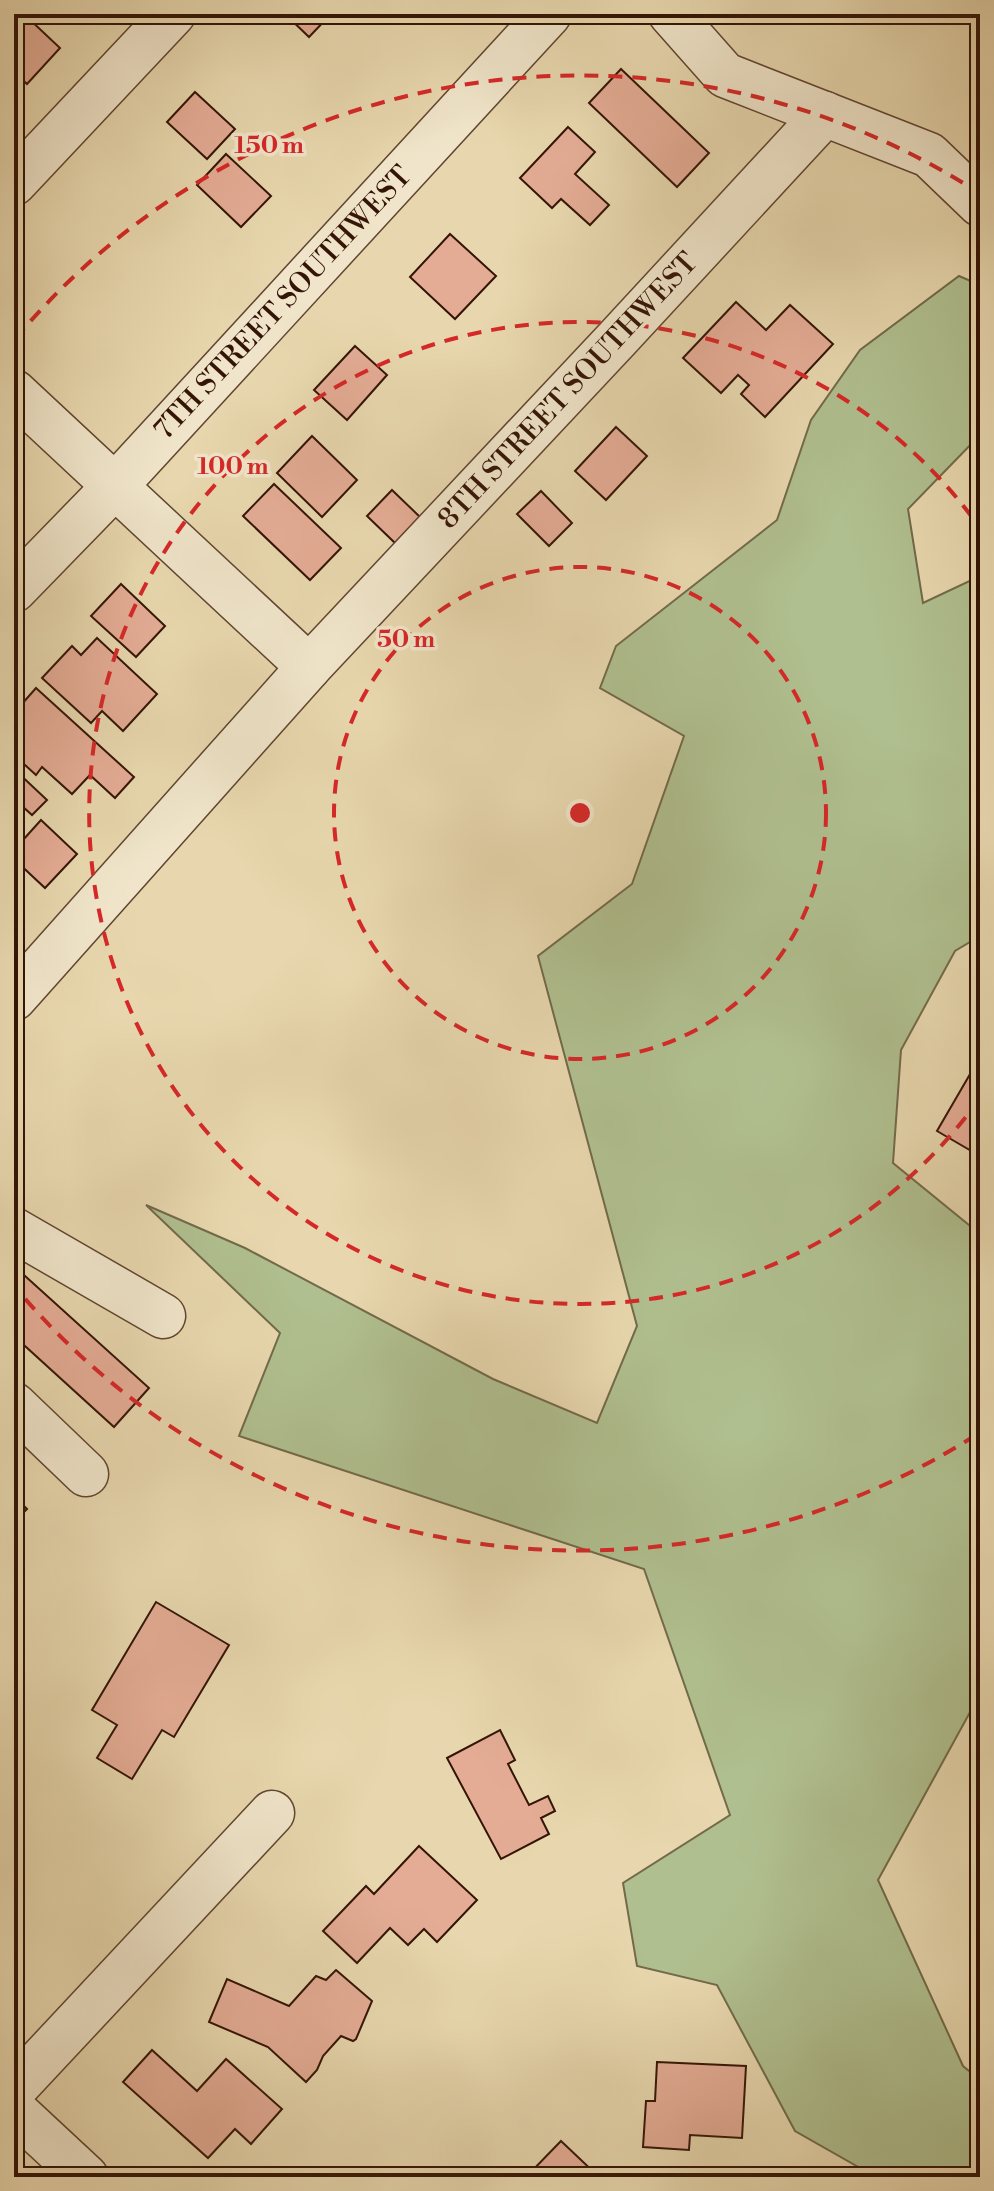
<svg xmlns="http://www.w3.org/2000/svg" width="994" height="2191" font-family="'Libre Bodoni',serif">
<rect width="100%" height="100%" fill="#e8d7ae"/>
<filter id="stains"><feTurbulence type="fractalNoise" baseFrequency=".0025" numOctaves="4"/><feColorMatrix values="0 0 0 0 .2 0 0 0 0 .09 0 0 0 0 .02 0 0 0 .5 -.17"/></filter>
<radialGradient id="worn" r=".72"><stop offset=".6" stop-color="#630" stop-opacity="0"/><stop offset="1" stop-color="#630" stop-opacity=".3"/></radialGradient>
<path fill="#b0bf8f" stroke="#726a4a" stroke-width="2" d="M959 276 980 285V435L908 509 923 603 980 576V936L955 951 901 1050 893 1163 980 1234V1694L878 1880 963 2066 980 2080V2177H876L795 2131 717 1985 637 1966 623 1883 730 1815 644 1569 239 1436 280 1333 146 1205 245 1248 493 1379 597 1423 637 1326 538 956 632 884 684 736 600 688 616 646 777 520 811 420 860 350Z"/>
<g fill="#e4ac95" stroke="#341406" stroke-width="2">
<path d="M285 14H331L309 37Z"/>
<path d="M27 17 60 48 27 84 14 72V30Z"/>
<path d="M621 69 709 153 677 187 589 103Z"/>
<path d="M195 92 235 129 207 159 167 122Z"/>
<path d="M568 127 595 152 575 174 609 205 590 225 561 199 552 208 520 178Z"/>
<path d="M226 154 271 196 241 227 197 185Z"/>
<path d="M450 234 496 276 455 319 410 277Z"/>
<path d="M736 302 766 330 790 305 833 344 765 417 741 394 749 385 738 375 721 393 683 358Z"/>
<path d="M355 346 387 375 347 420 314 390Z"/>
<path d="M616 427 647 456 606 500 575 471Z"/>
<path d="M312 436 357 480 322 517 277 473Z"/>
<path d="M274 484 341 548 310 580 243 516Z"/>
<path d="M392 490 420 517 395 543 367 516Z"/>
<path d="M541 491 572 523 549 546 517 514Z"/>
<path d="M121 584 165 626 136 657 91 616Z"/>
<path d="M97 638 157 694 123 731 102 711 91 723 42 678 72 646 81 655Z"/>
<path d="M36 688 134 777 115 798 90 775 72 794 42 767 36 775 14 755V713Z"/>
<path d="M14 769 47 800 32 815 22 806 14 814Z"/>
<path d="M41 820 77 854 45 888 14 859V850Z"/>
<path d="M980 1057V1156L937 1131Z"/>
<path d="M14 1266 149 1388 114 1427 14 1336Z"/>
<path d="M14 1496 27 1509 14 1522Z"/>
<path d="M156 1602 229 1645 174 1737 162 1730 132 1779 97 1758 117 1725 92 1710Z"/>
<path d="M500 1730 515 1760 508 1764 529 1805 548 1796 555 1811 541 1818 549 1834 501 1859 447 1758Z"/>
<path d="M419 1846 477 1900 437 1942 424 1929 408 1945 390 1928 357 1963 323 1931 366 1886 374 1894Z"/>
<path d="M336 1970 372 2001 356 2039 353 2041 341 2036 323 2056 317 2070 306 2082 268 2047 209 2022 227 1979 289 2006 316 1976 326 1980Z"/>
<path d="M152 2050 197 2091 226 2059 282 2109 251 2144 235 2129 208 2158 123 2082Z"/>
<path d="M657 2062 746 2066 742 2138 690 2135 689 2150 643 2147 646 2101H655Z"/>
<path d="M561 2141 599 2177H526Z"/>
</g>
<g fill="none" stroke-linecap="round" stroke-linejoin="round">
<g stroke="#614530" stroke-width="47">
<g id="minor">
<path d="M671 14 725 75 929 155 980 204"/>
<path d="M14 183 173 14"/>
<path d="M14 392 309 667"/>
<path d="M14 590 116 485 549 14"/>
<path d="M14 998 309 667 617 339 825 114"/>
<path d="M14 1230 163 1316"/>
<path d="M14 1405 86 1474"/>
<path d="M14 2089 272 1813"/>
<path d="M14 2110 86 2177"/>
</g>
</g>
<use href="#minor" stroke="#f0e5ca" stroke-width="44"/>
</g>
<g fill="none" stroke="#d62828" stroke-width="4" stroke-dasharray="14 10">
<circle cx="580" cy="813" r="246"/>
<path d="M980 1098A491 491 0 1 1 980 528"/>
<path d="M976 1435A737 737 0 0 1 15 1287M15 339A737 737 0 0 1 976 191"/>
</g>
<g text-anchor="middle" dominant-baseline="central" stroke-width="7" stroke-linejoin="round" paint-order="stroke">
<g font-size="28" fill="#341406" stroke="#f0e5ca">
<text transform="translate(283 303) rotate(-47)">7TH STREET SOUTHWEST</text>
<text transform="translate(568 391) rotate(-47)">8TH STREET SOUTHWEST</text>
</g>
</g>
<circle cx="580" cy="813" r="12" fill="#d62828" stroke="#f0e5ca" stroke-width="4"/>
<g font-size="24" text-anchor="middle" font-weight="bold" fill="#d62828" stroke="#f0e5ca" stroke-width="7" stroke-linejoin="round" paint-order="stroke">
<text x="269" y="153">150 m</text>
<text x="233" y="474">100 m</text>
<text x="406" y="647">50 m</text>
</g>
<rect width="994" height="2191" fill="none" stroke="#e8d7ae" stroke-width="48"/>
<rect x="16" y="16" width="962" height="2159" fill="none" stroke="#341406" stroke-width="4"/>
<rect x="24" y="24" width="946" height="2143" fill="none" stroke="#341406" stroke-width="2"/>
<rect width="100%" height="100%" filter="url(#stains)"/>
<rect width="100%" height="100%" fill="url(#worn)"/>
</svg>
